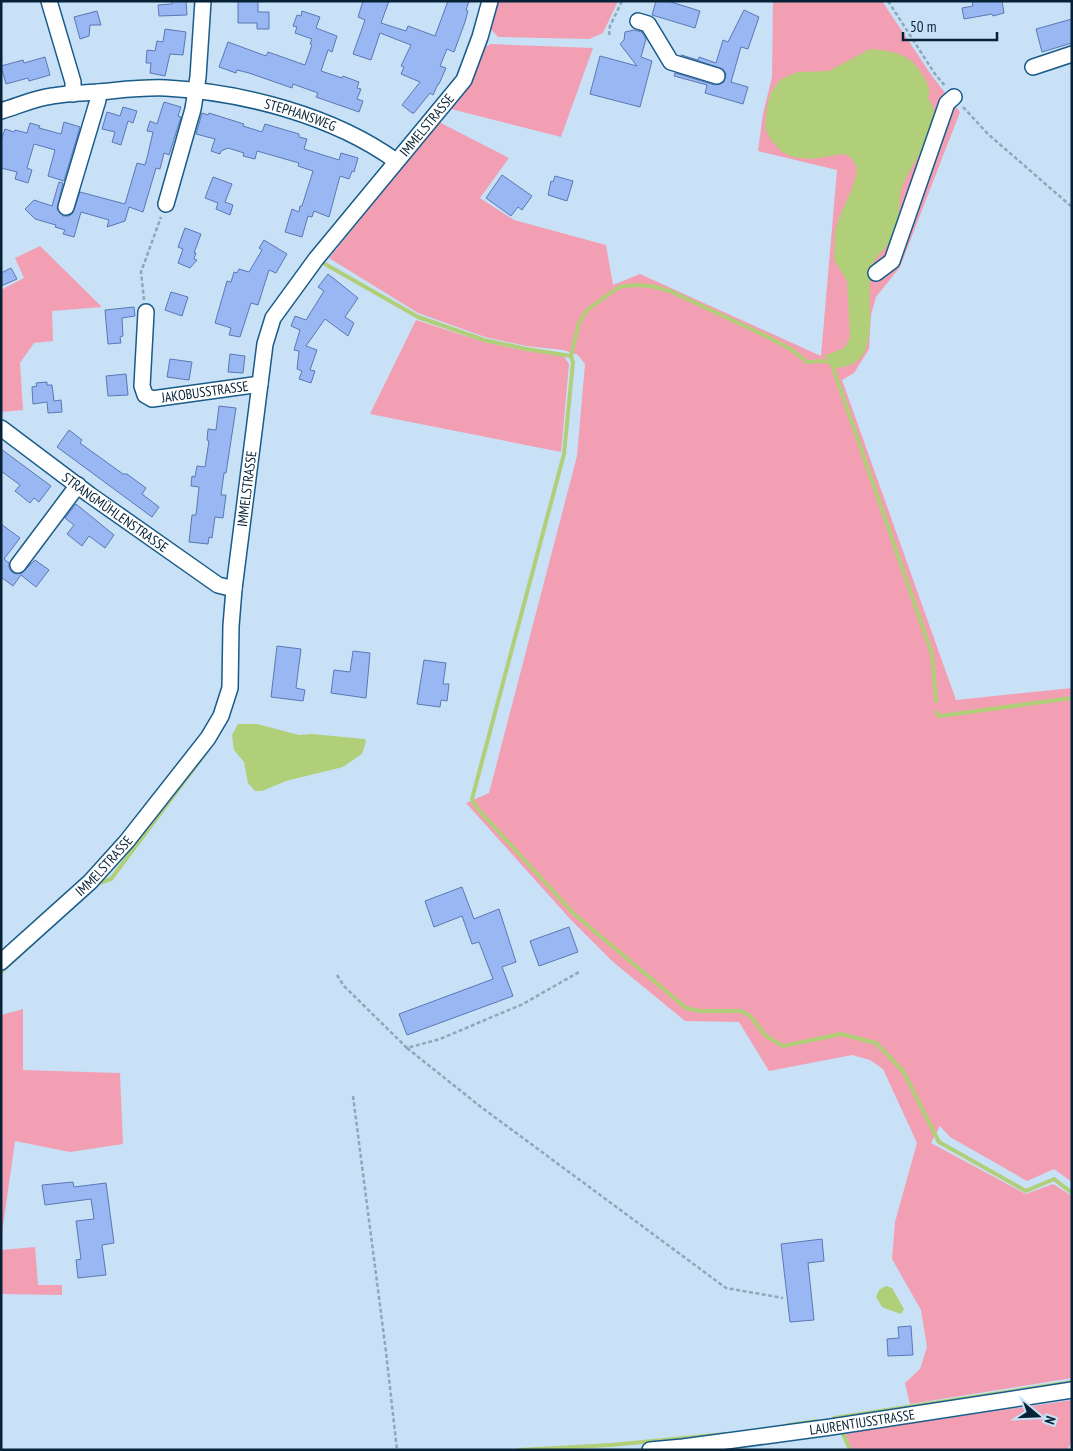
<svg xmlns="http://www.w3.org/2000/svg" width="1073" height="1451" font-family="'PT Sans Narrow',sans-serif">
<rect width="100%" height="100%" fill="#c8e1f6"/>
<g fill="#f39fb3">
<path d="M496 1H618L603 33 589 39 498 37 489 27Z"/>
<path d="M773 1H882L932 76 960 112 900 267 876 297 871 315 869 349 854 373 842 380 956 700 1072 688V1182L1054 1169 1027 1181 950 1137 940 1126 931 1143 1026 1194 1053 1184 1072 1196V1378L910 1404 905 1383 920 1369 927 1347 921 1310 892 1259 895 1222 917 1143 883 1069 870 1060 852 1055 769 1071 739 1022 685 1021 612 961 571 920 466 803 489 793 577 456 585 364 578 355 563 350 526 346 485 337 418 313 329 258 439 122 509 158 480 198 514 220 606 245 613 285 640 274 821 356 837 170 758 151 763 114 772 77Z"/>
<path d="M491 44 593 48 561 137 451 109 471 82 483 48Z"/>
<path d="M40 246 102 307 52 311 53 341 34 343 20 363 23 410 1 412V290L24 278 15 258Z"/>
<path d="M416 320 484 342 526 351 563 355 569 364 561 452 370 414Z"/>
<path d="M23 1009V1070L120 1073 123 1144 70 1152 15 1141 1 1240V1015Z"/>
<path d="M35 1247 38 1285H62V1295L1 1294V1250Z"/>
<path d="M1072 1400V1441L1067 1450H852L845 1433Z"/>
</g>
<g fill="#b1ce78">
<path d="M870 49C896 51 913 55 925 79 928 85 931 90 928 97 930 102 933 105 934 111 938 138 907 166 901 191 898 206 901 222 894 236 889 247 875 255 872 267 866 293 875 327 865 351 860 363 846 368 834 368L830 360 824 356 844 348 850 338 847 281 834 260 835 232 839 218 852 189 856 175 857 167 850 157 844 154 811 159 792 157 781 151 771 140 765 128 767 106 771 92 780 80 797 72 829 71Z"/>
<path d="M238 724H257L299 735 311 734 365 739 366 742 362 754 343 767 286 781 262 791H255L248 783 244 762 234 750 232 735Z"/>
<path d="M886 1286 892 1288 904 1309 901 1314 882 1307 876 1297 879 1290Z"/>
</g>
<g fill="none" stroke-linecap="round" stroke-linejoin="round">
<g stroke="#b1ce78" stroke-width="4">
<path d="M325 264 418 317 484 340 526 349 571 356"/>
<path d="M936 701 932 654 831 362 824 361 807 362 792 350 768 337 670 291 651 286 634 285 619 287 587 310 579 323 571 356 573 362 564 454 472 799 477 808 574 914 686 1008 700 1011H741L750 1016 766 1036 783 1046 841 1034 876 1043 903 1071 939 1142 1026 1191 1054 1179 1072 1193"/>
<path d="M937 712 938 715 940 716 1072 698"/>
<path d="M95 887 99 883 111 879 207 751"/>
<path d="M1 972 38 938"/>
<path d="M834 1418 1072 1382"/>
<path d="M788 1425 817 1421"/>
<path d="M844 1431H842L850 1450"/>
<path d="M519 1450 611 1445 726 1434"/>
</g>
</g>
<g fill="#99b7f3" stroke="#5b78b4">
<path d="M172 1H186L187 15 159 16 158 5 172 4Z"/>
<path d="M238 1H258V12H269V29H257V23H238Z"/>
<path d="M363 1H389L381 23 406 31 408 26 435 36 448 1H469L466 10 468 11 465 22 454 52 447 49 440 66 446 68 439 84H438L433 95 430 93 414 113H412L402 105 420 82 401 74 404 67 401 66 411 45 380 33 371 60 353 54 365 20 358 17Z"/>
<path d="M656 1H668L700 11 695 28 652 15Z"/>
<path d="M972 1H1002L1004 13 993 16 992 14 964 19 962 8 973 6Z"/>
<path d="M744 10 759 17 748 49 741 47 731 82 748 87 743 104 705 93 707 85 674 76 675 73 715 85 724 82 726 74 723 69 681 55 698 60 699 57 716 63 723 40 728 42Z"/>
<path d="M97 11 101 25H90L89 36 80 39 74 17Z"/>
<path d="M302 11 320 17 316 28 337 36 332 52 328 50 321 71 342 78 343 76 359 82 357 88 361 89 357 99 363 101 359 112 316 97 318 93 293 84 292 88 249 73 237 70 236 73 219 67 228 42 266 56 268 52 305 65 312 45 310 44 312 39 295 33 297 27 293 26 297 15 301 16Z"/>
<path d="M1072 19V43L1042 52 1036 29Z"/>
<path d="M165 29 186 32 183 55 170 54 165 76 150 73 151 63H146L147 50 155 51 157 41 163 42Z"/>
<path d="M634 30 642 32 646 39 641 57 652 61 640 107 590 94 600 56 637 66 620 44 624 40 625 32Z"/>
<path d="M45 57 50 75 29 81 28 78 6 84 1 66 23 60 24 63Z"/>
<path d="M164 102 181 107 178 116 181 117 169 155 164 153 160 169 156 168 143 212 129 207 125 221 107 227 109 220 81 212 74 237 63 234 65 230 55 227 56 225 35 219 25 209 34 200 52 206 59 182 63 183 57 209 63 216H69L73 213 80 192 125 204 137 163 145 165 148 154 153 132 147 131 150 121 157 124Z"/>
<path d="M123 107 137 111 133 123 128 121 121 145 112 142 115 132 102 129 107 112 120 116Z"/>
<path d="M202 113 208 115 209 113 244 124 243 126 262 132 265 124 299 134V137L307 139 304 149 339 160 341 153 358 158 354 172 352 171 349 179 340 176 329 217 314 211 312 217 308 216 302 237 285 232 292 209 299 212 300 206H302L313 171 298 166 299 163 257 151 255 159 243 156 244 153 228 148 221 151 220 154 211 151 215 139 196 134Z"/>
<path d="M64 122 80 127 64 181 48 176 55 150 34 144 27 168 32 170 28 183 15 179 17 172 1 168V140L5 129 14 132 15 130 27 133 30 123 40 126 39 128 61 134Z"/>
<path d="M502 175 532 196 522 210 518 207 511 216 486 198Z"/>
<path d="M555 176 573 181 567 201 548 195 551 181 553 182Z"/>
<path d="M213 177 232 184 225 202 233 205 230 215 216 209 218 203 205 198Z"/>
<path d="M185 228 201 234 194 253H196L194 259 197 260 190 268 178 263 183 249 178 247Z"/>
<path d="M264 240 287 254 276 273 269 270 258 305 251 303 240 337 229 335 231 328 215 323 227 281 231 282 234 272 237 273 239 269 249 272 262 250 259 248Z"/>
<path d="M11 268 17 279 1 286V273Z"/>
<path d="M328 274 358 298 345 317 354 323 348 336 325 319 306 346 317 350 310 370 315 371 311 383 299 379 302 371 297 369 299 351 294 350 300 330 291 326 295 316 306 320 324 291 318 287Z"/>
<path d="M171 292 188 297 182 316 165 310Z"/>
<path d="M134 307 135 316 122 318 123 336 120 337 121 343 108 344 105 310Z"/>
<path d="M230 354 245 356 243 373 228 372Z"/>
<path d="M170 359 192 362 189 380 167 377Z"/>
<path d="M126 374 128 395 108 396 106 376Z"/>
<path d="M47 382V385H52L54 401 61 400 62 412 48 413 47 402 33 404 32 387 37 386 36 383Z"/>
<path d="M219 406 236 408 226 473H224L221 495H226L223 518 215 517 212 538 209 537 208 544 189 542 192 515H196L199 487 191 486 192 476 195 477 197 466 205 467 209 441 207 440 208 429 216 430Z"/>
<path d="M69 430 82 440 80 443 123 474H127L146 488 142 494 159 507 152 517 57 447Z"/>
<path d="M1 449 51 486 39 502 34 498 30 503 15 491 20 485 1 471Z"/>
<path d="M76 504 114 535 105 548 89 536 82 546 67 534 74 525 65 518Z"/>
<path d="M1 524 20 538 4 559 9 563V568L12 572 16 574 22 573 35 560 49 570 36 587 21 575 13 586 1 577Z"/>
<path d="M277 646 301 649 296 688 305 690 303 701 271 697Z"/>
<path d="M353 651 370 653 366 698 331 693 334 670 350 672Z"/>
<path d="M424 660 446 663 443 684H449L447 701 441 700 440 707 417 704Z"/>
<path d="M462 887 474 919 499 909 516 962 502 967 513 996 407 1035 399 1014 493 979 479 942 472 944 462 916 434 927 425 901Z"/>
<path d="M569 927 578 952 539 966 530 941Z"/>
<path d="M73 1182 74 1187 106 1183 114 1243 102 1245 106 1275 78 1278 76 1260 81 1259 76 1221 94 1219 91 1199 45 1205 42 1185Z"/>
<path d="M822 1239 824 1261 808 1263 814 1320 790 1322 781 1244Z"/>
<path d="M911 1326 913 1355 888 1356 887 1339 899 1338 898 1327Z"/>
</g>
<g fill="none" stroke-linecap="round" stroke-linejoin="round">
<g stroke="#195b89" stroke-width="18">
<g id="minor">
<path d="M49 1 73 82V94"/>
<path d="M638 21 648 24 671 62 717 76"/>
<path d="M1033 67 1072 54"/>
<path id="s1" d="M1 111C18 106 35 98 52 96 67 93 83 93 98 92 121 90 144 87 166 88 243 92 334 116 396 161"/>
<path d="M166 204 193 109 198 77 203 1"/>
<path d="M66 207 98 100V92"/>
<path d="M876 273 892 261 947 103 954 97"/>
<path id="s2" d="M146 312 142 386 145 395 152 399 260 384"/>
<path id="s3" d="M1 428 90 495 218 585 234 589"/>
<path d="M18 565 78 485"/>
<path id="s4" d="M1 962 90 882 127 841 208 738 221 716 230 688 231 626 234 589 265 344 273 318 316 259 464 80 480 37 490 1"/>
<path id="s5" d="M650 1450 683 1447 831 1427 1072 1390"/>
</g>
</g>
<g stroke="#8da7bb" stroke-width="2.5" stroke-dasharray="4 2.5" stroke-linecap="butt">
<path d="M888 1 935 74 946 87"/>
<path d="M609 35 610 26 622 1"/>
<path d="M963 107 988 134 1072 207"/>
<path d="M144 300 141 272 161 217"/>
<path d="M337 975 344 986 407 1048 440 1039 523 1004 579 972"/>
<path d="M407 1048 481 1107 726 1288 783 1298"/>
<path d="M353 1096 386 1352 397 1450"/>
</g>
<use href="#minor" stroke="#fff" stroke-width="15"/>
</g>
<g text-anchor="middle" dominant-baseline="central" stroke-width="5" stroke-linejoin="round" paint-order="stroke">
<g font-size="14" fill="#072236" stroke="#c8e1f6">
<text stroke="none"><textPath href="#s1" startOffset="305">STEPHANSWEG</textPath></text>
<text stroke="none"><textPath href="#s4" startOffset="981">IMMELSTRASSE</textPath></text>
<text stroke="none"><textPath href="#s2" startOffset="145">JAKOBUSSTRASSE</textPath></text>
<text stroke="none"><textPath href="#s4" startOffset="561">IMMELSTRASSE</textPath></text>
<text stroke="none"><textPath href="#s3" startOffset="142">STRANGMÜHLENSTRASSE</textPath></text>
<text stroke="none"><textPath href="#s4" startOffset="141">IMMELSTRASSE</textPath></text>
<text stroke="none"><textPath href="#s5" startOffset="214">LAURENTIUSSTRASSE</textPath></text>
</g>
</g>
<rect width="1073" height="1451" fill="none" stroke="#072236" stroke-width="5"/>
<g transform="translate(1038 1416) rotate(109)" stroke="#c8e1f6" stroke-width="4" paint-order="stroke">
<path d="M0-4L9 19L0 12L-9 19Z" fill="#072236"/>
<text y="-8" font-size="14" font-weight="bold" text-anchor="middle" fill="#072236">N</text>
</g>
<path d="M903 32v8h94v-8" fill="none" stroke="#072236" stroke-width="2.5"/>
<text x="910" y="32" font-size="15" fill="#072236" stroke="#c8e1f6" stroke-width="4" paint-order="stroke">50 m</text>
</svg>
